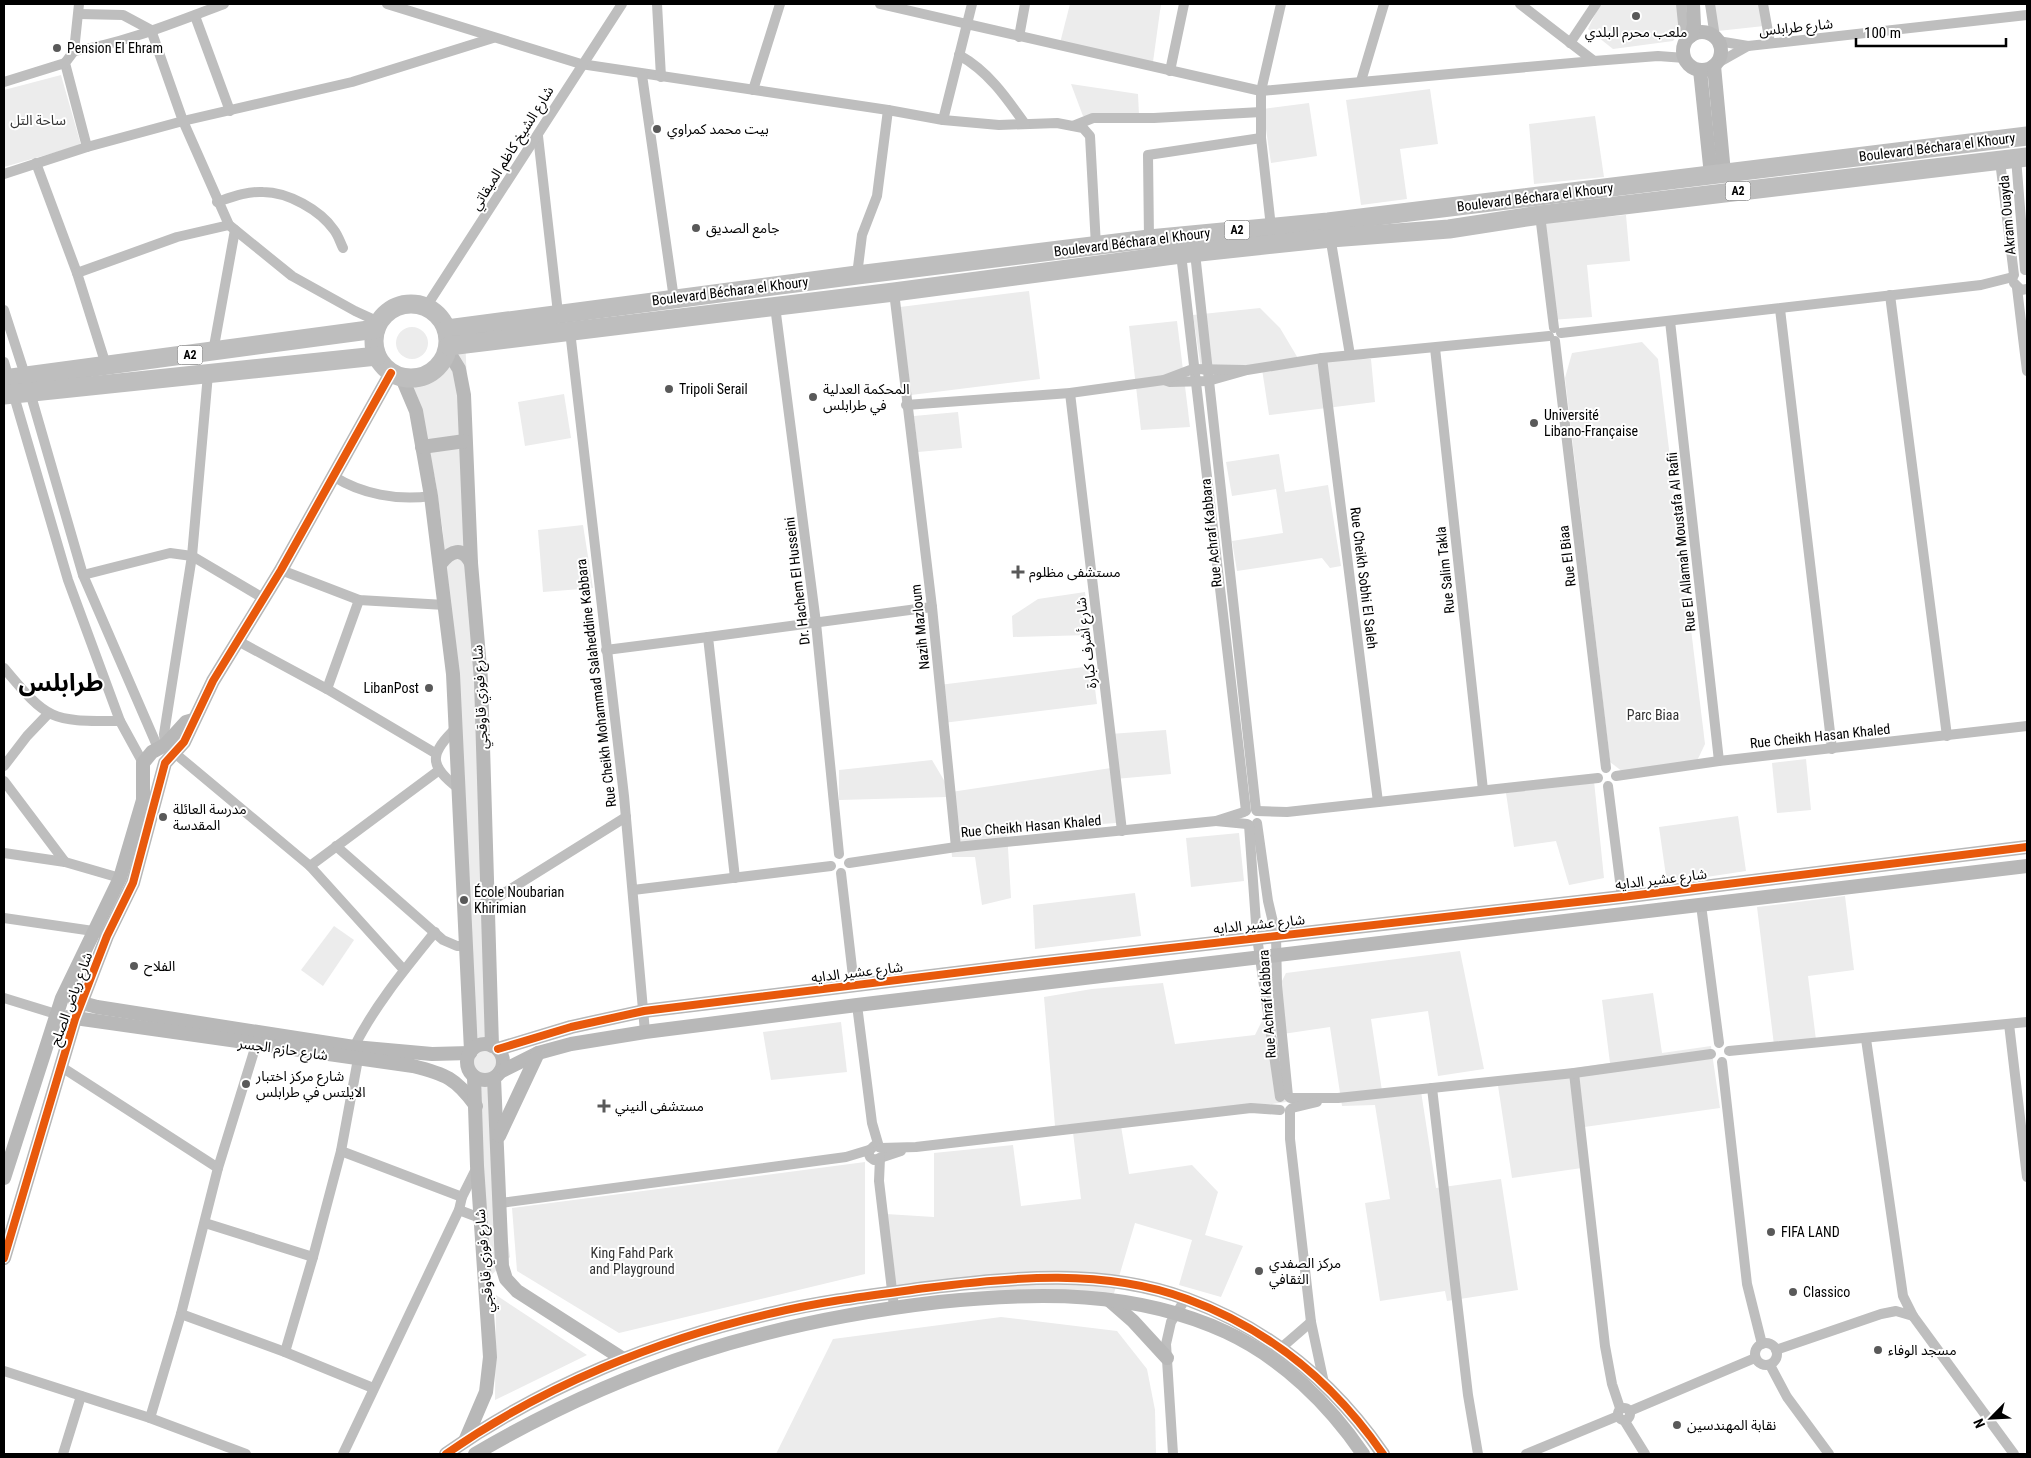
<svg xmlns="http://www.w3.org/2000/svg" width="2031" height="1458" font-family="'Roboto Condensed','Noto Sans Arabic',sans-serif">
<rect width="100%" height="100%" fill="#fff"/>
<g fill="#ececec">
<path d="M1070 4H1161L1152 69 1059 47Z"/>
<path d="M1600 4H1677L1680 32 1673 41 1613 49 1588 29Z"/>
<path d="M1714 4H1760L1764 26 1718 31Z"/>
<path d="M61 75 81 145 4 167V90Z"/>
<path d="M1071 84 1138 94 1139 115 1083 116Z"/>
<path d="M1430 89 1438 144 1400 149 1407 199 1361 205 1346 100Z"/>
<path d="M1309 103 1317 156 1271 163 1263 109Z"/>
<path d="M1595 116 1604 177 1534 184 1529 124Z"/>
<path d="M1626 215 1630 261 1587 265 1592 317 1551 320 1542 223Z"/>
<path d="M1029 291 1040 379 911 395 900 307Z"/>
<path d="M1260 308 1280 328 1299 360 1371 359 1375 402 1269 415 1262 369 1202 375 1193 315Z"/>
<path d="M1177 321 1190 427 1141 430 1129 326Z"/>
<circle cx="412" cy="343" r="16"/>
<path d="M465 336 502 1196 510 1257 479 1287 453 787 443 532 435 478 409 382 428 373Z"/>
<path d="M1642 342 1658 359 1705 744 1696 763 1627 775 1610 762 1565 378 1572 353Z"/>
<path d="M564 394 571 438 525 446 518 402Z"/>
<path d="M958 412 962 448 918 452 914 416Z"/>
<path d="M1279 454 1285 492 1328 485 1341 566 1330 568 1322 558 1237 571 1232 541 1283 533 1276 489 1232 496 1226 462Z"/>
<path d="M583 525 593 588 543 592 538 530Z"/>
<path d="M1085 592 1090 635 1013 637 1012 616 1038 599Z"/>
<path d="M1092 666 1097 704 943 723 939 685Z"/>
<path d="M1166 730 1171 774 1115 779 1116 823 1007 831 1011 898 982 905 975 857H952L947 797 839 800V770L932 760 951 792 1111 768 1110 734Z"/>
<path d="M1806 759 1811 810 1777 813 1772 763Z"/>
<path d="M1594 781 1604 878 1569 885 1556 841 1514 847 1506 793Z"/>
<path d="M1738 816 1746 871 1667 883 1659 827Z"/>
<path d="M1239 833 1244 881 1191 887 1186 838Z"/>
<path d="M1135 893 1141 936 1035 949 1033 905Z"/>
<path d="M1845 896 1854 970 1808 976 1816 1040 1774 1045 1757 907Z"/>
<path d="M334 926 354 940 323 986 301 970Z"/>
<path d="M1460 951 1484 1069 1438 1076 1428 1011 1371 1019 1382 1091 1420 1085 1436 1188 1501 1179 1518 1290 1447 1301 1445 1291 1380 1301 1365 1203 1390 1199 1375 1105 1342 1106 1330 1027 1276 1035 1286 1102 1121 1126 1129 1174 1192 1165 1218 1192 1205 1235 1243 1246 1221 1297 1179 1285 1192 1240 1135 1223 1112 1300 1027 1291 959 1290 891 1294 886 1214 934 1217V1153L1013 1145 1021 1206 1081 1199 1072 1124 1055 1126 1044 997 1092 989 1163 983 1175 1044 1255 1035 1286 973Z"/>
<path d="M1653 993 1662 1053 1711 1046 1720 1108 1577 1128 1582 1168 1512 1178 1497 1079 1610 1063 1602 1000Z"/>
<path d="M841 1022 847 1072 771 1080 763 1032Z"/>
<path d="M865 1162V1274L619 1333 517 1271 512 1208Z"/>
<path d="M496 1295 587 1355 495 1400Z"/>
<path d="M1001 1317 1117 1331 1147 1369 1155 1410 1156 1454H776L833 1339Z"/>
</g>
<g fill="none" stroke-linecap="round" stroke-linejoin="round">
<g stroke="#bebebe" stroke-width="10">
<path d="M79 4 74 51 65 63 87 147"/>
<path d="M387 4 581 64 888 110 943 120 999 125 1057 123 1083 128 1090 136 1096 246"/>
<path d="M657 4 661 77"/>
<path d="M880 4 967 24 972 4"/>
<path d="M1520 4 1594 61"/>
<path d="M1681 4 1685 43"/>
<path d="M1710 4 1715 37"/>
<path d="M1763 4 1770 43"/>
<path d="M79 14 123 15 151 30 183 121 229 225 292 276 355 311 379 322"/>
<path d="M195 16 230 111"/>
<path d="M1019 37 1025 4"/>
<path d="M1718 41 1748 46 2027 15"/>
<path d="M1570 43 1596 4"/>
<path d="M74 51C123 44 178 21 224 4"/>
<path d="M959 55C988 71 1006 97 1025 124"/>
<path d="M1716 64 1748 46"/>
<path d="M1170 71 1184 4"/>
<path d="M642 75 674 299"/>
<path d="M1361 81 1384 4"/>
<path d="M4 82 65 63"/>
<path d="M753 90 780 4"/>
<path d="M943 120 967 24 1261 91 1594 61 1658 56 1685 58"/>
<path d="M1073 126 1093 118H1154L1261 112"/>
<path d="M538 136 558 313"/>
<path d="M2016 158 2025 270"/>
<path d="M2000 161 2014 275"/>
<path d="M36 163 77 273 106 365"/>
<path d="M4 174 87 147 183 121 352 82 493 38"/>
<path d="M217 202C232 197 248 191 263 192 288 192 320 210 334 230 338 235 340 242 343 248"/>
<path d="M1540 215 1554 328"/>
<path d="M1271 227 1261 138V91L1281 4"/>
<path d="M1330 236 1350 355"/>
<path d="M1149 239 1148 155 1261 138"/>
<path d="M1195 253 1256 810"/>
<path d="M1181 254 1246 811"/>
<path d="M77 273 177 237 229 225"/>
<path d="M857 275 862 235 877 196 888 110"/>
<path d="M2014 283 2021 290 2027 289"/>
<path d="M2017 288 2027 371"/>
<path d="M894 292 932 607 956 847"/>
<path d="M1890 295 1947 736"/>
<path d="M775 306 816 623 839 854"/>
<path d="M426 307 622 4"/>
<path d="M1780 309 1832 749"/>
<path d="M4 310 25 375 83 575 158 748"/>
<path d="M1670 321 1719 761"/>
<path d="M570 331 624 796 645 1032"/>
<path d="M1561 333 1981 285 2013 277"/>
<path d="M1555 341 1606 768"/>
<path d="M1435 348 1483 790"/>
<path d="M213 352 235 230"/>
<path d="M1322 358 1378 802"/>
<path d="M4 362 68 580 120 721 143 763"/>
<path d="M208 374 192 556 164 734 165 745 310 866 404 970"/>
<path d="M1164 380 1170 382 1208 381 1247 370 1322 358 1549 336"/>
<path d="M1070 393 1122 831"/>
<path d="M906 405 1070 393 1164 380 1193 369 1244 370"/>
<path d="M333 476C361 494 398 501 431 496"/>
<path d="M281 570 359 600 445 605"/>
<path d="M83 575 170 553 192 556 263 598"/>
<path d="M238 641 327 689 435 753"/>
<path d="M606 650 708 637"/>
<path d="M4 668C49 722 51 721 120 721"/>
<path d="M327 689 359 600"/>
<path d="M457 727C429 754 428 765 459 789"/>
<path d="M4 766 27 736 48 714"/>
<path d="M1616 776 1719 761 2027 726"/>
<path d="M4 781 65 862"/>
<path d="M1608 786 1622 897"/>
<path d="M1257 811 1287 812 1598 778"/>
<path d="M1216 821 1247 824"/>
<path d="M1257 823 1268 901 1276 935 1277 985 1288 1096"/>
<path d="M1249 825 1257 937 1280 1097"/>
<path d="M336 846 443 940 457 946H466"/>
<path d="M4 853 65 862 120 878"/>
<path d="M849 863 956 847 1216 821 1244 812"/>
<path d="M310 866 438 771"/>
<path d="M841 873 854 985"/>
<path d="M735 878 708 637 932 607"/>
<path d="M633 890 831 866"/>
<path d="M488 903 626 817"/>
<path d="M1701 905 1719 1043"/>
<path d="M4 918 100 932"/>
<path d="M4 998 56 1014"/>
<path d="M857 1005 872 1123 879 1147"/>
<path d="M2009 1024 2027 1177"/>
<path d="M1866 1039 1903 1296 1913 1316 2014 1454"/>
<path d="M354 1047C375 1005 406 968 435 932"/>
<path d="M1729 1051 2027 1022"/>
<path d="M1722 1062 1747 1284 1762 1344"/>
<path d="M60 1066 218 1168"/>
<path d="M1574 1073 1605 1346 1612 1384 1620 1408"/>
<path d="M1432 1088 1468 1395 1478 1454"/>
<path d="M1290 1098H1338L1574 1073 1711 1054"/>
<path d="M1292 1108 1317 1102"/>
<path d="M1290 1110V1139L1311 1322 1324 1383"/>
<path d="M874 1146 868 1152 870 1157 874 1160 901 1151"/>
<path d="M881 1148 916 1147 1251 1108 1280 1110"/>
<path d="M341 1151 462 1197"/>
<path d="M880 1158 879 1181 894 1307"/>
<path d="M501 1203 846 1157 869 1150"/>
<path d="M459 1210 480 1218"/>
<path d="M205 1223 313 1257"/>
<path d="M181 1314 285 1352 373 1388"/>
<circle cx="1766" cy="1354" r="11"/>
<path d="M1281 1348 1311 1322"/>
<path d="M1776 1350 1881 1314 1896 1311 1913 1316"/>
<path d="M285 1352 313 1257 341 1151 358 1059"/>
<path d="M1770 1365 1787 1397 1829 1454"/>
<path d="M4 1371 150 1418 246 1454"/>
<circle cx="1624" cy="1414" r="6"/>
<path d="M1630 1411 1755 1358"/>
<path d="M150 1418 181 1314 218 1168 256 1045"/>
<path d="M1624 1420 1645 1454"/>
<path d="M63 1454 81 1396"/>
<path d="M343 1454 459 1210 462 1197 477 1167"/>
<path d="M1173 1454 1166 1344 1171 1322 1186 1298"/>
<path d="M1526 1454 1618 1416"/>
</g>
<g stroke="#b8b8b8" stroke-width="14">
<circle cx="1702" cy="51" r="19"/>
<path d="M1691 36 1694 25 1693 4"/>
<path d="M1714 66 1724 173"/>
<path d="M1700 70 1711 175"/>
<path d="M448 351 459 369 464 395 471 563 481 680 492 1046"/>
<path d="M402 378 416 411 431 496 453 674 471 1051"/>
<path d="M422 447 465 441"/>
<path d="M441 563C451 551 462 546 471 563"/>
<path d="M75 1001 97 1007 354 1047 432 1054 470 1053"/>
<path d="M68 1017 413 1066C445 1074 456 1078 476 1106"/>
<circle cx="485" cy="1062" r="18"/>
<path d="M498 1049 571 1027 644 1011 1037 963 1622 897 2027 847"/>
<path d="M500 1072 538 1053 571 1044 645 1032 857 1005 2027 866"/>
<path d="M494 1078 502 1266 506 1279 517 1291 623 1359"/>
<path d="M499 1136 538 1053"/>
<path d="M4 1178 62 998 120 878 143 800V763L152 752 165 745 186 722 193 720"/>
<path d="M4 1258 75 1019 107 936 133 883 165 763 184 742 213 681 281 570 391 373"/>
<path d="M1109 1300 1133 1321 1167 1358"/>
<path d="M465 1441 486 1392 490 1357 477 1166 474 1077"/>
<path d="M446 1454C543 1386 658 1339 773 1313 823 1301 875 1295 926 1288 1013 1277 1104 1268 1187 1299 1269 1329 1334 1383 1383 1454"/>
<path d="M475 1454C625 1366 767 1322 939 1302 1037 1292 1135 1290 1226 1332 1282 1358 1329 1404 1363 1454"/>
</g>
<g stroke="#bebebe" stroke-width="19">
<circle cx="411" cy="341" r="37"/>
<path d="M447 329 857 275 1149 239 1328 222 2027 136"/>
<path d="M449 346 894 292 1181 254 1331 238 1449 229 1540 215 2027 157"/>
<path d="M4 379 376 329"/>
<path d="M4 395 377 356"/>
</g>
<g stroke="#fff" stroke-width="11">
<g id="cycleway">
<path d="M498 1049 571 1027 644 1011 1037 963 1622 897 2027 847"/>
<path d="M4 1258 75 1019 107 936 133 883 165 763 184 742 213 681 281 570 391 373"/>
<path d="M446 1454C543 1386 658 1339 773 1313 823 1301 875 1295 926 1288 1013 1277 1104 1268 1187 1299 1269 1329 1334 1383 1383 1454"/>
</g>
</g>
<use href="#cycleway" stroke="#e8590c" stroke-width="8"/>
</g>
<g fill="#595959" stroke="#fff" stroke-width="2">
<circle cx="1636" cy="16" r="5"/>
<circle cx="57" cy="48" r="5"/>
<circle cx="657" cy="129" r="5"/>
<circle cx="696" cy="228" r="5"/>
<circle cx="669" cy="389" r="5"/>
<circle cx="813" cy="397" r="5"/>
<circle cx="1534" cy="423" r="5"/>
<path d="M1015.5 564.5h5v5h5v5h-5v5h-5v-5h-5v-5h5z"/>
<circle cx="429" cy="688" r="5"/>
<circle cx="163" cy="817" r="5"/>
<circle cx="464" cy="900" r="5"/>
<circle cx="134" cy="966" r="5"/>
<circle cx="246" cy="1084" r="5"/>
<path d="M601.5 1098.5h5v5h5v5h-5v5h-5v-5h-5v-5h5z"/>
<circle cx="1771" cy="1232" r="5"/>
<circle cx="1259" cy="1271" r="5"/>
<circle cx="1793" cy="1292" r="5"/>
<circle cx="1878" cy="1350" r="5"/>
<circle cx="1677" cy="1425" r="5"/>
</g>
<g text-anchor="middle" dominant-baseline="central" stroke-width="4" stroke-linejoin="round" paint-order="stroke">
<g fill="#fff" stroke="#4c4c4c" stroke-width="1">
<rect x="1725.5" y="181.5" width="25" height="19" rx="4"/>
<rect x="1224.5" y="220.5" width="25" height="19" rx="4"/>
<rect x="177.5" y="345.5" width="25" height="19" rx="4"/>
</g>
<g font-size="12" font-weight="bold" fill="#000">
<text x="1738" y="191">A2</text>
<text x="1237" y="230">A2</text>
<text x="190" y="355">A2</text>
</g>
<g font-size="14" fill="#000" stroke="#fff">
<text transform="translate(1796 27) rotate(-6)">شارع طرابلس</text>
<text transform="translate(1937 147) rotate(-7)">Boulevard Béchara el Khoury</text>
<text transform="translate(512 148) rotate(-58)">شارع الشيخ كاظم الميقاتي</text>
<text transform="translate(1535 197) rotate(-7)">Boulevard Béchara el Khoury</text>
<text transform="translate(2007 215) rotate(-95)">Akram Ouayda</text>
<text transform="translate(1132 242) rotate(-7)">Boulevard Béchara el Khoury</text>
<text transform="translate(730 291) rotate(-7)">Boulevard Béchara el Khoury</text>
<text transform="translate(1211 533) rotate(-96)">Rue Achraf Kabbara</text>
<text transform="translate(1681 542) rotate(-96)">Rue El Allamah Moustafa Al Rafii</text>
<text transform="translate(1567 556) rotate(-97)">Rue El Biaa</text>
<text transform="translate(1445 570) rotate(-96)">Rue Salim Takla</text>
<text transform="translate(1364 578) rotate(83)">Rue Cheikh Sobhi El Saleh</text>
<text transform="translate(797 581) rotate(-97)">Dr. Hachem El Husseini</text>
<text transform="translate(920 627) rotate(-96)">Nazih Mazloum</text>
<text transform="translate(1086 643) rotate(-97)">شارع أشرف كبارة</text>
<text transform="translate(596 683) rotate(-97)">Rue Cheikh Mohammad Salaheddine Kabbara</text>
<text transform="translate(480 697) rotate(-93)">شارع فوزي قاوقجي</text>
<text transform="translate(1820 736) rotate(-6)">Rue Cheikh Hasan Khaled</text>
<text transform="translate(1031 826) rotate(-5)">Rue Cheikh Hasan Khaled</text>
<text transform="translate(1661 879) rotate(-7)">شارع عشير الدايه</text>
<text transform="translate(1259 924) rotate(-6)">شارع عشير الدايه</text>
<text transform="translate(857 972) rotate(-7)">شارع عشير الدايه</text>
<text transform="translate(71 999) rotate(-70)">شارع رياض الصلح</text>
<text transform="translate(1267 1004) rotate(-94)">Rue Achraf Kabbara</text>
<text transform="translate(283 1049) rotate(8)">شارع حازم الجسر</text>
<text transform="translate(484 1261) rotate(-95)">شارع فوزي قاوقجي</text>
</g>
<g font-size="14" fill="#000" stroke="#fff" text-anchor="start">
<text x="1636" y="32" text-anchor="middle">ملعب محرم البلدي</text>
<text x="67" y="48">Pension El Ehram</text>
<text x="667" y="129">بيت محمد كمراوي</text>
<text x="706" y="228">جامع الصديق</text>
<text x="679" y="389">Tripoli Serail</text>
<text x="823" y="389">المحكمة العدلية<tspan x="823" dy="16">في طرابلس</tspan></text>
<text x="1544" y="415">Université<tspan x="1544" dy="16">Libano-Française</tspan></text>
<text x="1029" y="572">مستشفى مظلوم</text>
<text x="419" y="688" text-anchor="end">LibanPost</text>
<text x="173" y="809">مدرسة العائلة<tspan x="173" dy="16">المقدسة</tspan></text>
<text x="474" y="892">École Noubarian<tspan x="474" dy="16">Khirimian</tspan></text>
<text x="144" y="966">الفلاح</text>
<text x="256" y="1076">شارع مركز اختبار<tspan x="256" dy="16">الايلتس في طرابلس</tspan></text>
<text x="615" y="1106">مستشفى النيني</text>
<text x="1781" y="1232">FIFA LAND</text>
<text x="1269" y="1263">مركز الصفدي<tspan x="1269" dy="16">الثقافي</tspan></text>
<text x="1803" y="1292">Classico</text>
<text x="1888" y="1350">مسجد الوفاء</text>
<text x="1687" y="1425">نقابة المهندسين</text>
</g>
<g font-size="14" fill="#333" stroke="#fff">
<text x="38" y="120">ساحة التل</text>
<text x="1653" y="715">Parc Biaa</text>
<text x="632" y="1253">King Fahd Park<tspan x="632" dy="16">and Playground</tspan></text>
</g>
<g font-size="24" font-weight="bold" fill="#000" stroke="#fff">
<text x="61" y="683">طرابلس</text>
</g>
</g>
<rect width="2031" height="1458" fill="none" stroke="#000000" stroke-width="10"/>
<g transform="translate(1991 1418) rotate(246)" stroke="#ffffff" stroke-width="4" paint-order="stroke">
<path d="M0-4L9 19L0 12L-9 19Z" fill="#000000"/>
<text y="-8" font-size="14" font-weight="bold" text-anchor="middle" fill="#000000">N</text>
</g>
<path d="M1856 38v8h150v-8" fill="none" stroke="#000000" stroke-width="2.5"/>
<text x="1864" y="38" font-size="15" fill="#000000" stroke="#ffffff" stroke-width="4" paint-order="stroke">100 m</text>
</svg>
